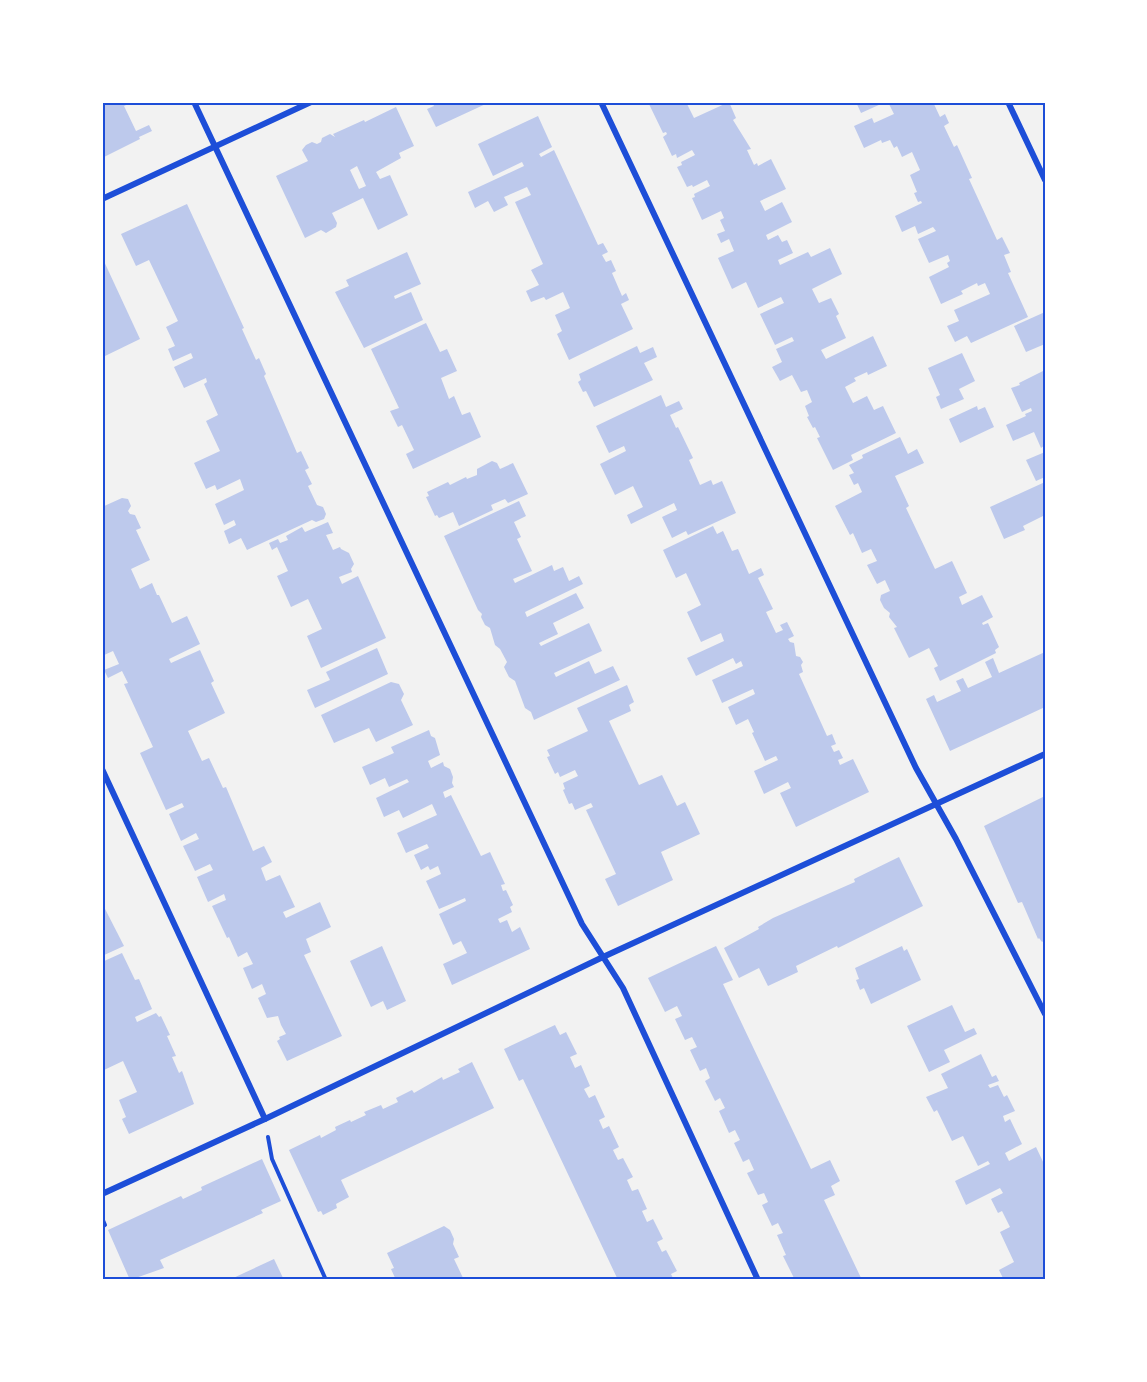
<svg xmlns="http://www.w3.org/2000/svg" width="1147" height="1382" font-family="'DejaVu Sans',sans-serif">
<rect width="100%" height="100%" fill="#f2f2f2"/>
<g fill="#bdc9ec" fill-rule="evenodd">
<path d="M102 102H132L124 106 136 131 149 125 152 131 139 137 140 139 102 158Z"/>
<path d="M432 102H490L436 127 427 109 434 106Z"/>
<path d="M648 102H686L694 118 729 102 736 118 733 120 751 149 747 150 754 165 757 163 758 166 771 159 786 189 760 201 765 211 782 202 792 222 766 235 768 240 778 235 782 242 787 240 793 253 778 260 780 265 808 252 811 257 830 248 842 274 812 289 819 303 831 298 839 314 836 316 846 338 821 350 826 359 873 336 887 366 868 375 867 372 854 378 856 381 845 387 853 403 867 396 874 410 883 406 896 433 851 455 853 460 833 470 817 438 820 437 815 427 813 428 807 417 809 416 805 406 812 402 807 390 801 392 792 375 780 381 772 367 782 362 776 349 794 341 792 337 775 345 760 314 784 303 781 297 758 308 746 282 732 289 718 258 734 251 729 239 721 243 717 234 725 231 720 220 724 218 721 211 702 220 692 198 695 197 694 194 710 186 707 180 693 187 692 185 687 187 677 167 682 165 681 162 695 155 692 150 677 158 676 154 672 156 663 137 667 134 666 132 663 133Z"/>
<path d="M856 102H880L881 104 861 113Z"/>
<path d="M888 102H933L940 117 945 114 949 123 944 126 954 147 957 145 972 178 969 179 997 240 1002 237 1010 253 1004 255 1011 272 1008 273 1028 317 971 343 967 336 955 342 947 326 959 321 954 310 990 294 985 283 978 286 977 283 961 291 963 294 941 304 929 277 949 267 947 263 950 261 948 255 929 263 918 239 936 231 933 227 918 234 915 226 902 232 895 216 922 203 921 201 918 202 914 193 917 192 910 175 920 170 912 152 902 157 897 146 894 148 890 140 882 143 881 140 864 148 854 126 872 118 874 123 894 114Z"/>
<path d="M396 107 414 146 399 153 401 158 376 172 380 179 390 175 408 215 378 230 363 198 332 213 337 223 336 227 326 233 321 230 305 238 276 176 308 161 302 150 306 145 312 142 317 144 321 142 322 138 330 134 335 137 333 134 364 120 365 122ZM357 166 366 186 359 189 350 170Z"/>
<path d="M538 116 552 147 539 154 541 157 554 150 598 245 603 243 608 252 602 255 606 262 611 260 616 271 612 273 622 296 626 293 629 300 621 304 633 329 569 360 557 334 562 331 555 315 570 308 563 292 546 300 544 297 531 302 526 291 539 285 531 270 543 264 515 202 531 195 527 187 504 197 508 205 494 212 488 201 475 208 468 192 524 166 522 162 493 176 478 144Z"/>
<path d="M187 204 244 328 242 329 256 360 259 358 266 374 264 376 297 453 301 451 309 468 305 470 312 484 308 486 317 505 323 507 326 514 324 519 316 522 312 520 247 550 241 538 229 544 224 531 236 525 234 520 224 525 215 504 244 490 240 479 217 490 215 485 206 489 194 463 220 451 206 421 218 415 204 384 207 382 206 378 184 388 174 367 193 358 191 353 173 361 168 349 175 346 166 327 178 321 149 260 136 266 121 234Z"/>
<path d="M407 252 421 284 394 296 395 299 411 292 423 320 364 348 335 292 349 286 346 280Z"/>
<path d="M102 257 140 339 105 356 102 349Z"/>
<path d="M1045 312V344L1026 352 1014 326Z"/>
<path d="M426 323 440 352 447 349 457 371 441 378 449 399 454 396 462 415 470 412 481 437 413 469 406 454 414 450 402 425 398 427 390 411 399 408 371 349Z"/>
<path d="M637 346 640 353 653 347 657 357 644 363 653 380 594 407 586 391 583 392 578 382 581 380 579 374Z"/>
<path d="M962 353 975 381 959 389 964 399 941 409 936 397 940 395 928 368Z"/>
<path d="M1045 370V445L1041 448 1034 432 1013 441 1006 425 1026 416 1025 414 1032 411 1031 408 1022 412 1011 388 1020 385 1019 383Z"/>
<path d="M661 395 666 407 679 401 683 409 670 415 676 428 678 427 693 458 689 460 700 485 711 480 713 485 722 481 736 513 688 535 686 531 672 538 662 517 677 510 674 503 631 524 627 515 643 507 633 486 615 495 600 464 626 451 624 446 609 453 596 426Z"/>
<path d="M977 406 978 410 985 407 994 427 960 443 949 419Z"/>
<path d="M900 437 908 454 917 449 924 463 895 476 909 506 906 508 935 569 952 561 967 593 959 597 962 605 982 595 993 617 982 623 983 625 988 623 999 647 995 650 996 653 940 681 934 668 938 666 929 648 909 658 894 628 897 627 889 617 890 613 884 608 880 600 881 595 890 591 885 580 877 584 867 565 877 561 871 549 862 553 853 533 850 535 835 506 862 492 858 483 854 485 849 475 854 473 849 465 863 458 862 455Z"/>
<path d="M1045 452V477L1036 481 1026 460Z"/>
<path d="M492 461 497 463 500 469 513 463 528 494 508 503 505 499 491 505 493 510 459 526 453 512 439 518 437 515 435 516 426 497 429 496 427 492 448 482 450 485 466 477 467 479 477 475V469Z"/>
<path d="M1045 482V515L1023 526 1025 530 1004 539 990 507Z"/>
<path d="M122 498 128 499 131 506 128 511 130 514 135 515 141 528 136 530 150 560 131 569 140 589 152 583 157 595H159L172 623 187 616 200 644 169 659 171 663 200 650 214 681 211 683 225 713 188 731 202 761 209 758 223 788 226 787 253 851 264 846 272 862 261 868 266 881 280 875 295 907 283 912 286 918 320 902 331 927 306 939 311 952 304 955 342 1036 287 1061 277 1041 280 1039 279 1037 286 1034 281 1025 278 1016 267 1018 258 998 266 994 262 984 252 989 243 968 253 964 247 952 238 957 229 937 227 938 212 906 226 900 224 894 208 902 197 877 213 870 210 864 195 871 183 846 199 839 196 833 181 841 169 814 184 807 182 803 166 810 140 753 153 747 124 684 128 683 122 671 108 678 104 670 119 664 113 651 102 656V507Z"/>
<path d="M519 501 526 516 514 522 521 537 517 539 532 571 513 579 515 583 552 565 554 571 563 567 569 581 579 576 583 584 525 612 527 617 576 593 584 608 553 623 558 634 539 643 541 646 589 623 602 651 554 673 556 677 589 661 595 674 613 666 620 680 534 720 531 712 525 708 515 681 509 677 504 667 507 662 500 649 495 645 490 628 485 625 481 617 482 614 478 610 444 536Z"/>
<path d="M328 522 333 533 326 535 333 550 340 547 341 549 349 553 354 564 351 569 352 572 339 577 342 584 358 576 386 638 321 668 307 636 322 629 308 599 291 607 277 576 288 571 277 547 272 550 269 543 278 539 280 543 288 540 286 536 302 527 305 532Z"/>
<path d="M713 526 717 534 723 531 732 551 738 549 749 574 761 568 764 575 758 578 773 609 766 612 776 633 783 630 780 625 787 622 794 636 788 639 790 642 794 643 796 656 800 657 803 662 801 665 803 672 799 674 827 736 832 734 836 744 831 746 834 752 839 750 843 758 838 760 840 765 853 759 869 792 796 827 780 793 791 788 788 782 764 794 754 771 778 760 776 756 765 761 752 733 754 732 748 719 736 725 728 707 755 694 753 689 722 703 712 680 743 666 741 661 736 664 733 658 696 676 687 658 724 641 721 633 701 642 687 612 701 605 686 573 676 578 663 550Z"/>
<path d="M377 648 388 674 315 708 307 690 330 680 326 672Z"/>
<path d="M1045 652V707L950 751 926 699 934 695 937 702 961 691 956 681 963 678 968 688 992 677 985 662 993 658 999 673Z"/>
<path d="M391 682 399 684 404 694 401 700 413 725 376 742 369 728 334 743 321 715Z"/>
<path d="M627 685 634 702 629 705 631 711 609 721 639 785 662 775 677 806 685 802 700 834 661 852 673 880 618 906 605 879 616 874 586 810 593 807 591 803 575 810 572 803 569 804 563 790 565 789 563 783 578 776 575 770 560 777 558 772 555 774 547 757 550 756 547 750 588 731 577 708Z"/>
<path d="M429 730 431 736 435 738 440 755 428 761 431 768 443 762 444 766 450 769 453 777 452 783 454 787 443 792 445 798 451 795 481 856 490 852 505 884 501 885 503 891 506 890 513 905 510 907 512 912 498 919 500 923 507 920 512 932 520 927 530 949 452 985 443 964 467 953 461 941 453 945 439 914 466 901 465 898 439 909 426 881 441 874 438 866 430 870 428 866 421 870 414 855 429 848 427 844 406 853 397 833 437 815 432 804 403 818 399 810 384 817 376 798 409 782 407 779 389 787 385 778 370 785 362 767 394 753 391 747Z"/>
<path d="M1045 796V940L1042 942 1039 938 1038 939 1022 902 1018 903 984 826Z"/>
<path d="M899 857 923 906 838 948 837 946 796 966 798 972 768 986 759 968 739 978 724 948 759 929 758 927 773 918 855 882 854 879Z"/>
<path d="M102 903 124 946 102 956Z"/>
<path d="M382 946 406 1001 387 1010 383 1001 371 1007 350 961Z"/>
<path d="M716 946 733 980 723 984 811 1169 830 1160 840 1181 831 1186 835 1195 824 1200 862 1280H795L783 1256 786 1255 777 1235 783 1233 778 1223 772 1226 762 1205 768 1202 764 1193 758 1195 747 1173 754 1170 749 1159 743 1162 734 1143 740 1140 735 1130 729 1133 719 1111 725 1108 720 1098 715 1101 705 1081 710 1078 706 1068 700 1071 690 1050 697 1047 692 1037 685 1040 675 1019 682 1016 677 1006 665 1012 648 978Z"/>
<path d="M902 946 904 951 907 949 921 980 871 1004 864 988 860 990 856 980 859 979 855 968Z"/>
<path d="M122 953 135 980 139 979 152 1009 135 1017 137 1022 156 1013 159 1017 161 1016 170 1035 167 1036 176 1056 172 1057 179 1073 182 1071 194 1104 129 1134 122 1119 126 1117 119 1100 137 1092 123 1061 104 1070 102 1065V962Z"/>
<path d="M952 1005 965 1032 974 1028 977 1034 944 1050 950 1062 929 1072 907 1026Z"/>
<path d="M555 1025 560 1035 566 1032 577 1054 570 1057 575 1068 581 1065 590 1086 584 1089 589 1098 595 1095 605 1117 599 1120 603 1129 609 1126 619 1147 613 1150 618 1160 623 1158 633 1177 627 1180 632 1191 638 1189 647 1209 642 1211 647 1222 653 1219 663 1239 657 1242 662 1252 666 1250 677 1271 671 1274 674 1280H618L523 1079 519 1081 504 1049Z"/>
<path d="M981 1054 992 1077 996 1075 999 1081 988 1085 990 1088 998 1085 1004 1097 1007 1095 1015 1111 1003 1116 1005 1122 1010 1119 1022 1144 1005 1153 1009 1161 1036 1147 1045 1166V1280H1004L999 1270 1014 1262 1000 1232 1010 1227 1002 1211 998 1213 991 1199 1003 1193 1000 1188 966 1205 955 1181 990 1164 988 1161 978 1166 963 1136 952 1141 937 1110 934 1112 926 1097 948 1088 941 1074Z"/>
<path d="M472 1062 494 1108 341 1180 349 1197 336 1204 337 1208 323 1215 321 1211 318 1212 289 1150 320 1135 321 1138 336 1130 335 1127 350 1120 351 1122 366 1115 364 1112 381 1105 383 1109 398 1102 396 1098 412 1090 414 1093 442 1077 443 1080 460 1072 458 1069Z"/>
<path d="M262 1159 281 1201 261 1210 263 1213 160 1260 164 1268 130 1280 108 1230 181 1196 183 1199 202 1190 201 1187Z"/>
<path d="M444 1226 450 1230 454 1239 453 1244 459 1257 454 1259 464 1280H396L391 1269 394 1268 387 1253Z"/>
<path d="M274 1259 284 1280H229Z"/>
</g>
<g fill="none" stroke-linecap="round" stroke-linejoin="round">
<g stroke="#1d4ed8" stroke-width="4">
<path d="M268 1137 272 1159 326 1280"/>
<path d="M102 1218 105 1225 102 1226"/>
</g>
<g stroke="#1d4ed8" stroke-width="6">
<path d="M194 102 582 924 623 988 758 1280"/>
<path d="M601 102 916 768 956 839 1045 1014"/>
<path d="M1008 102 1045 180"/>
<path d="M102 199 311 102"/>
<path d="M102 769 265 1119"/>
<path d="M102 1194 265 1119 603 957 1045 754"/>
</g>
</g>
<rect width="1147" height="1382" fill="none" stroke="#ffffff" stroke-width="207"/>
<rect x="104" y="104" width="940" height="1174" fill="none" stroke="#1d4ed8" stroke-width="2"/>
</svg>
